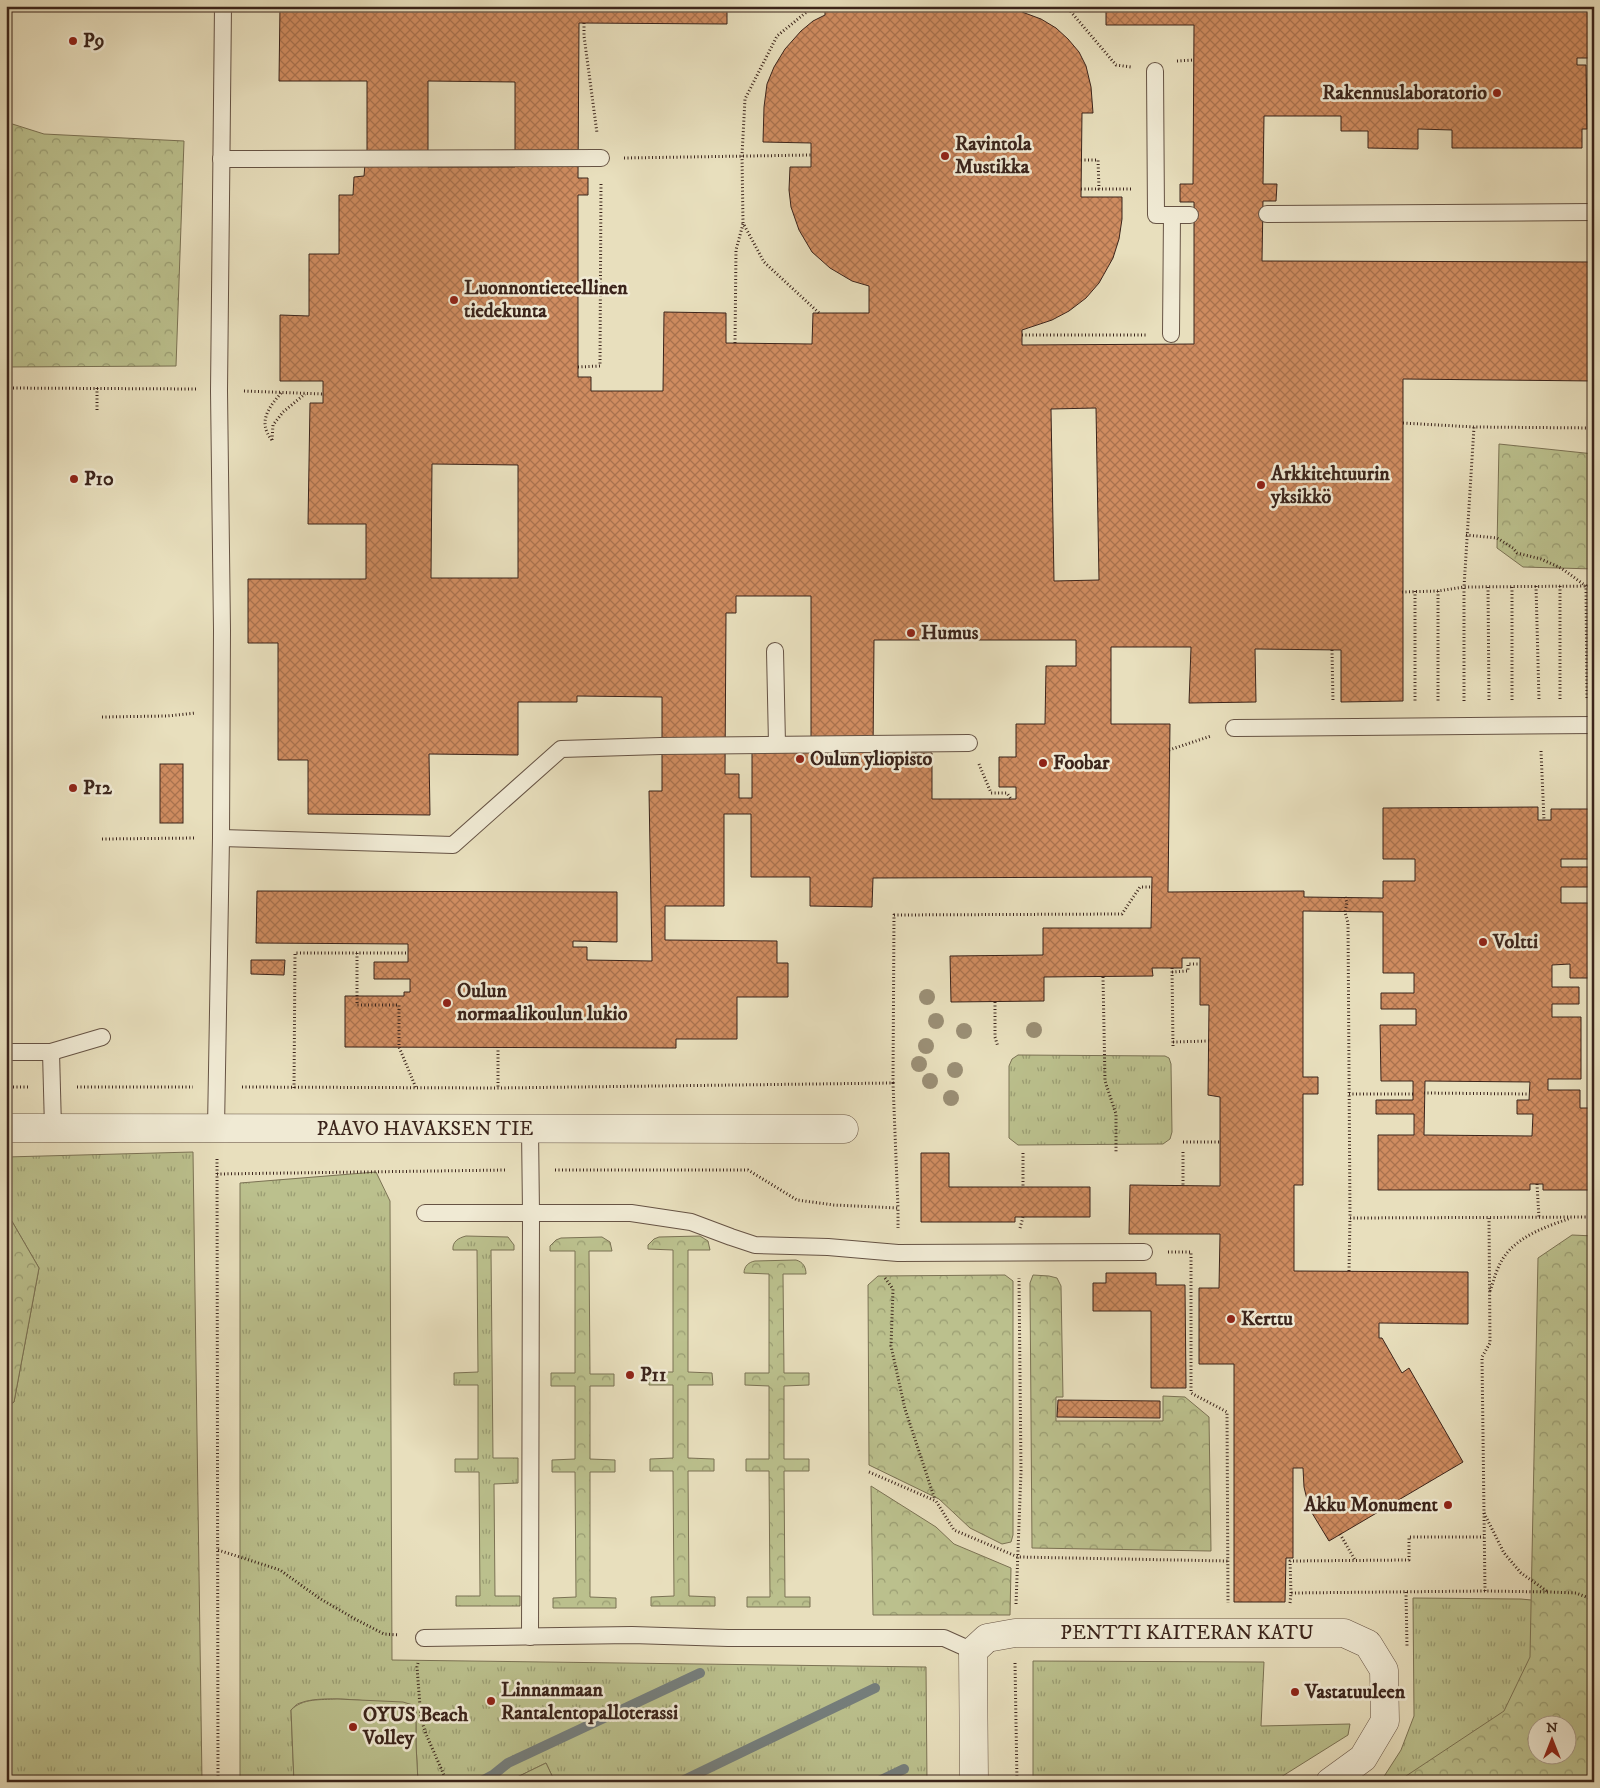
<svg xmlns="http://www.w3.org/2000/svg" width="1600" height="1788" font-family="'IM FELL DW Pica',serif">
<defs>
<pattern id="grass-tufts" width="24" height="20" patternUnits="userSpaceOnUse" patternTransform="scale(1.25)"><rect width="24" height="20" fill="#bbc08d"/><path d="M3 7l-1-3M5 7V3M7 7l1-3M15 17l-1-3M17 17v-4M19 17l1-3" fill="none" stroke="#999c72"/></pattern>
<pattern id="forest-crowns" width="20" height="18" patternUnits="userSpaceOnUse" patternTransform="scale(1.25)"><rect width="20" height="18" fill="#bbc08d"/><path d="M2 6a3 3 0 1 1 6 0M12 15a3 3 0 1 1 6 0" fill="none" stroke="#999c72"/></pattern>
<pattern id="building-cross-hatch" width="8" height="8" patternUnits="userSpaceOnUse" patternTransform="scale(1.25)"><rect width="8" height="8" fill="#cf8c60"/><path d="M0 0l8 8M0 8l8-8" fill="none" stroke="#a9724e"/></pattern>
</defs>
<rect width="100%" height="100%" fill="#e8dfbd"/>
<filter id="stains"><feTurbulence type="fractalNoise" baseFrequency=".004" numOctaves="4"/><feColorMatrix values="0 0 0 0 .2 0 0 0 0 .09 0 0 0 0 .02 0 0 0 .5 -.17"/></filter>
<radialGradient id="worn" r=".72"><stop offset=".6" stop-color="#630" stop-opacity="0"/><stop offset="1" stop-color="#630" stop-opacity=".3"/></radialGradient>
<g fill="url(#grass-tufts)" stroke="#7b7254" fill-rule="evenodd">
<path d="M1018 1055 1165 1056 1169 1058 1171 1064 1172 1132 1170 1139 1163 1144 1018 1145 1009 1138V1066L1012 1059Z"/>
<path d="M193 1152 202 1782H6V1407L14 1402 39 1268 6 1211V1157Z"/>
<path d="M376 1172 390 1201 392 1660 926 1667 927 1782H555L546 1763 507 1782H418L416 1744V1706C386 1704 326 1693 300 1703 296 1704 294 1707 291 1710L294 1782H240V1183Z"/>
<path d="M466 1236 508 1237 514 1245V1250H491L493 1458H518V1483L494 1484 495 1596H520V1606H456V1596H480L479 1472H455V1459H478V1385H454V1373L478 1372 477 1250H453C452 1242 458 1238 466 1236Z"/>
<path d="M1413 1598 1521 1599 1561 1603 1594 1782H1377L1383 1778 1401 1750 1414 1716ZM1538 1726H1568V1756H1538Z"/>
<path d="M1033 1661 1264 1662 1261 1726 1350 1724 1348 1735 1273 1782H1033Z"/>
</g>
<g fill="url(#forest-crowns)" stroke="#7b7254" fill-rule="evenodd">
<path d="M6 122 44 134 184 141 176 366 6 367Z"/>
<path d="M1499 444 1594 454V569L1523 567 1497 548Z"/>
<path d="M6 1211 39 1268 14 1402 6 1407Z"/>
<path d="M1572 1235 1594 1236V1782H1397L1504 1711 1530 1657 1538 1258ZM1538 1726H1568V1756H1538Z"/>
<path d="M700 1236 708 1241 710 1250H688V1372L712 1373 713 1385H688V1458L714 1459V1471H688L689 1596 715 1597V1606H651V1597L674 1596 673 1471H650V1459L673 1458V1385H649V1372H673V1250L648 1249V1245L654 1239 659 1237Z"/>
<path d="M602 1237 610 1242 612 1251H589L590 1374H614V1386H590V1459L615 1460V1472H590V1597L616 1598V1608H553V1598L576 1597 575 1472H552V1460L575 1459V1386H551V1373H575V1251H550V1246L556 1240 561 1238Z"/>
<path d="M796 1260C803 1262 806 1267 806 1274H783L784 1373H809V1385L784 1386V1459H809V1471H784L785 1597H810V1607H747V1597H770L769 1471H746V1459H769V1386L745 1385V1373H769V1274L744 1273C744 1266 749 1262 755 1261Z"/>
<path d="M1005 1275 1013 1281V1535L1011 1542 1002 1544 970 1528 939 1499 869 1465 868 1285 878 1276Z"/>
<path d="M1033 1275 1049 1276 1057 1278 1061 1286 1063 1397H1056V1421H1163V1396L1185 1397 1209 1417 1211 1551 1032 1548 1030 1283Z"/>
<path d="M871 1486 936 1527 954 1544 1011 1568 1010 1615H873Z"/>
</g>
<g fill="#bbc08d" stroke="#7b7254">
<path d="M337 1699 403 1702 416 1706V1744L418 1782H294L291 1710C303 1698 320 1700 337 1699Z"/>
<path d="M546 1763 555 1782H507Z"/>
</g>
<g fill="none" stroke-linecap="round" stroke-linejoin="round">
<g stroke="#757e7c" stroke-width="10">
<path d="M480 1782 493 1775 508 1763 700 1673"/>
<path d="M680 1782 875 1688"/>
<path d="M877 1782 904 1769"/>
</g>
</g>
<g fill="url(#building-cross-hatch)" stroke="#3b241b" fill-rule="evenodd">
<path d="M280 6H727V24L579 23 578 178H588V195H578V377H591V391H663L664 312 726 313V343L812 344 813 313H869V286L852 281 830 268 812 252 799 230 791 207 789 190 790 167H811V143L763 142 764 107 767 84 774 67 785 49 801 31 813 21 825 15V6H1022V12L1041 19 1056 28 1068 39 1079 52 1086 66 1091 87 1093 113H1082L1081 197H1122V219L1119 239 1113 258 1099 283 1086 298 1069 311 1052 320 1022 330V345L1194 344V202H1180V184H1193L1194 25H1106V6H1594V58H1577V65H1586L1587 129H1582V148H1452V130L1418 129V149L1368 148V131H1341V116H1264L1263 184H1277L1276 201H1263L1262 261 1594 262V381L1403 379V701L1341 702V650L1255 649 1256 702 1189 703 1191 647H1111V724H1170L1168 892 1304 891V897L1383 898V881H1415V859H1383V808L1538 807V820H1551V809H1594V859H1561V867H1589V887H1561V903H1594V978H1570V964L1552 965V987H1579V1004H1552V1017H1581V1079H1548V1090H1580V1108H1594V1190H1543V1184H1530V1190H1378V1135H1414V1114H1376V1100H1413V1081H1381L1380 1025H1416V1009H1381V993H1414V973H1383V912L1303 911V1077H1318V1094H1303V1185H1294V1271L1468 1272V1324L1379 1323V1338H1382L1402 1373 1409 1368 1463 1462 1329 1541 1309 1508 1304 1487 1303 1468H1293V1558H1286L1285 1602H1234V1364H1199V1288H1219L1220 1234H1129L1130 1185 1220 1186V1097L1208 1095 1209 1005H1200V958H1182V968H1152L1153 976 1044 977V1001L951 1002 950 956 1043 955V928H1151L1152 877 873 878 872 907 810 906V877H751V814H724V906H665V940L777 941V963H788V997H737V1039H676V1048L345 1047V996H404V992H410V979H374V962H408V944L256 943 257 891 617 892V942L573 941V947H587V960L652 961 649 791H662V697L577 696V702H518V755L429 754 430 815 308 814V760H278V643H248V579H366V524H308L310 403H323V381H280V315L309 316V254H339V195H353L354 177 364 176 365 164H367V81H279ZM428 81 515 82V167H428ZM1096 408 1099 580 1054 581 1051 409ZM432 464 518 465V578H431ZM736 596H811V752H752V798H739V774H725L726 613H736ZM874 640H1076V666H1046L1045 724H1016V757H999V787H1016V799H932V753H873ZM1425 1081 1530 1082 1529 1100H1517V1114H1533L1532 1136 1424 1135Z"/>
<rect x="160" y="764" width="23" height="59"/>
<path d="M251 960H285L284 975 251 974Z"/>
<path d="M921 1153H949V1187H1090V1217H1015V1222H921Z"/>
<path d="M1106 1273H1156V1285H1185L1186 1388H1151V1311H1093V1283H1106Z"/>
<path d="M1058 1400 1160 1401V1418L1057 1417Z"/>
</g>
<g fill="none" stroke-linecap="round" stroke-linejoin="round">
<g stroke="#665344" stroke-width="18">
<g id="lane">
<path d="M1155 71 1156 215H1190"/>
<path d="M221 159 601 158"/>
<path d="M1267 214 1594 212"/>
<path d="M1171 334 1172 215"/>
<path d="M775 651 777 744"/>
<path d="M1234 728 1594 725"/>
<path d="M221 838 453 845 561 749 661 746 969 743"/>
<path d="M6 1052H51L102 1037"/>
<path d="M51 1052 53 1128"/>
<path d="M216 1128 221 838 222 630 219 391 223 6"/>
<path d="M530 1129 531 1213 530 1637"/>
<path d="M425 1213H631L691 1222 731 1237 755 1245 828 1247 898 1253 1144 1252"/>
<path d="M424 1638 632 1635 728 1638H944L973 1651"/>
</g>
</g>
<g stroke="#665344" stroke-width="29">
<g id="street">
<path d="M6 1128 844 1129"/>
<path d="M974 1782 973 1651 987 1638 1015 1633H1344L1368 1644 1384 1670 1385 1721 1363 1758 1330 1782"/>
</g>
</g>
<g stroke="#3b241b" stroke-width="3" stroke-dasharray="1 2.5" stroke-linecap="butt">
<path d="M814 6 777 36 745 99 742 155 743 223 764 262 819 313"/>
<path d="M1066 6 1116 65 1131 67"/>
<path d="M584 23V36L597 133"/>
<path d="M1177 61 1194 60"/>
<path d="M624 158 811 155"/>
<path d="M1081 160H1098L1099 189H1132"/>
<path d="M1081 189H1099"/>
<path d="M1022 335H1146"/>
<path d="M735 343 736 250 743 224"/>
<path d="M578 367 600 366 601 182"/>
<path d="M6 388 196 389"/>
<path d="M97 388V411"/>
<path d="M244 391 323 394"/>
<path d="M1403 423 1474 427 1594 428"/>
<path d="M272 440 273 425 283 412 305 394"/>
<path d="M272 440C257 422 269 407 282 392"/>
<path d="M1466 535 1497 538 1513 548 1517 553 1541 559 1561 568 1586 586 1587 700"/>
<path d="M1536 586 1539 700"/>
<path d="M1560 586V700"/>
<path d="M1488 587 1489 701"/>
<path d="M1512 587V701"/>
<path d="M1415 591V703"/>
<path d="M1438 591V703"/>
<path d="M1402 592 1438 591 1464 587 1594 586"/>
<path d="M1332 650 1333 702"/>
<path d="M1464 701V587L1474 427"/>
<path d="M102 717 167 716 196 713"/>
<path d="M1169 750 1211 736"/>
<path d="M1541 751 1544 820"/>
<path d="M979 764 991 793H1007L1011 799"/>
<path d="M102 839 196 838"/>
<path d="M1345 897 1347 903 1345 912 1348 923 1350 1218 1594 1217"/>
<path d="M357 953V1005H399V1047L416 1088"/>
<path d="M1172 968 1173 1046"/>
<path d="M1172 972 1188 971V964H1200"/>
<path d="M1103 977 1105 1081 1116 1114V1152"/>
<path d="M995 1002V1037L998 1047"/>
<path d="M1173 1042 1209 1041"/>
<path d="M498 1047V1088"/>
<path d="M893 1083 894 915 1122 914 1140 887H1152"/>
<path d="M6 1087H28"/>
<path d="M77 1087H193"/>
<path d="M242 1087 498 1088 893 1083 898 1208"/>
<path d="M294 1088 295 953H408"/>
<path d="M1424 1093 1529 1094"/>
<path d="M1349 1094H1413"/>
<path d="M1183 1142H1220"/>
<path d="M1183 1152V1186"/>
<path d="M1023 1153V1187"/>
<path d="M217 1159 218 1782"/>
<path d="M555 1170H748L797 1200 834 1205 898 1208V1228"/>
<path d="M217 1174 507 1170"/>
<path d="M1537 1184 1539 1218"/>
<path d="M1020 1228 1023 1217"/>
<path d="M1168 1252H1191V1393L1227 1412 1228 1603"/>
<path d="M1349 1271 1350 1218"/>
<path d="M885 1278 893 1289 891 1346 905 1409 935 1500"/>
<path d="M1490 1291C1493 1283 1495 1274 1499 1266 1511 1238 1545 1227 1571 1218"/>
<path d="M869 1472 936 1501 954 1530 1018 1557 1228 1561"/>
<path d="M1484 1513 1504 1553 1521 1573 1548 1592"/>
<path d="M1340 1534 1355 1560"/>
<path d="M218 1550 280 1570 319 1598 355 1619 384 1634 399 1635"/>
<path d="M1485 1591 1482 1357 1490 1343 1489 1218"/>
<path d="M1406 1592 1407 1647"/>
<path d="M1291 1593 1290 1561 1409 1560V1537H1484"/>
<path d="M1290 1603 1291 1593 1485 1591 1549 1592 1576 1593 1594 1600"/>
<path d="M1016 1604 1021 1471 1019 1278"/>
<path d="M418 1663 417 1667 421 1719 426 1734 447 1782"/>
<path d="M1015 1663 1017 1782"/>
</g>
<use href="#lane" stroke="#f0ead4" stroke-width="16"/>
<use href="#street" stroke="#f0ead4" stroke-width="28"/>
</g>
<g fill="#9a8e74">
<circle cx="927" cy="997" r="8"/>
<circle cx="936" cy="1021" r="8"/>
<circle cx="1034" cy="1030" r="8"/>
<circle cx="964" cy="1031" r="8"/>
<circle cx="926" cy="1046" r="8"/>
<circle cx="919" cy="1064" r="8"/>
<circle cx="955" cy="1070" r="8"/>
<circle cx="930" cy="1081" r="8"/>
<circle cx="951" cy="1098" r="8"/>
</g>
<g fill="#8f2418" stroke="#f0ead4" stroke-width="2">
<circle cx="73" cy="41" r="5"/>
<circle cx="1497" cy="93" r="5"/>
<circle cx="945" cy="156" r="5"/>
<circle cx="454" cy="300" r="5"/>
<circle cx="74" cy="479" r="5"/>
<circle cx="1261" cy="485" r="5"/>
<circle cx="911" cy="633" r="5"/>
<circle cx="800" cy="759" r="5"/>
<circle cx="1043" cy="763" r="5"/>
<circle cx="73" cy="788" r="5"/>
<circle cx="1483" cy="942" r="5"/>
<circle cx="447" cy="1003" r="5"/>
<circle cx="1231" cy="1319" r="5"/>
<circle cx="630" cy="1375" r="5"/>
<circle cx="1448" cy="1505" r="5"/>
<circle cx="1295" cy="1692" r="5"/>
<circle cx="491" cy="1701" r="5"/>
<circle cx="353" cy="1727" r="5"/>
</g>
<g text-anchor="middle" dominant-baseline="central" stroke-width="5" stroke-linejoin="round" paint-order="stroke">
<g font-size="20" font-weight="bold" fill="#3b241b" stroke="#f0ead4" text-anchor="start">
<text x="83" y="41">P9</text>
<text x="1487" y="93" text-anchor="end">Rakennuslaboratorio</text>
<text x="955" y="144">Ravintola<tspan x="955" dy="23">Mustikka</tspan></text>
<text x="464" y="288">Luonnontieteellinen<tspan x="464" dy="23">tiedekunta</tspan></text>
<text x="1271" y="474">Arkkitehtuurin<tspan x="1271" dy="23">yksikkö</tspan></text>
<text x="84" y="479">P10</text>
<text x="921" y="633">Humus</text>
<text x="810" y="759">Oulun yliopisto</text>
<text x="1053" y="763">Foobar</text>
<text x="83" y="788">P12</text>
<text x="1493" y="942">Voltti</text>
<text x="457" y="991">Oulun<tspan x="457" dy="23">normaalikoulun lukio</tspan></text>
<text x="1241" y="1319">Kerttu</text>
<text x="640" y="1375">P11</text>
<text x="1438" y="1505" text-anchor="end">Akku Monument</text>
<text x="501" y="1690">Linnanmaan<tspan x="501" dy="23">Rantalentopalloterassi</tspan></text>
<text x="1305" y="1692">Vastatuuleen</text>
<text x="363" y="1715">OYUS Beach<tspan x="363" dy="23">Volley</tspan></text>
</g>
<g font-size="20" fill="#3b241b" stroke="#f0ead4">
<text x="425" y="1129">PAAVO HAVAKSEN TIE</text>
<text x="1187" y="1633">PENTTI KAITERAN KATU</text>
</g>
</g>
<rect width="1600" height="1788" fill="none" stroke="#e8dfbd" stroke-width="25"/>
<rect x="8" y="8" width="1585" height="1773" fill="none" stroke="#3b241b" stroke-width="2.5"/>
<rect x="12" y="12" width="1575" height="1763" fill="none" stroke="#3b241b"/>
<g transform="translate(1552 1740)"><circle r="24" fill="#f0ead4" stroke="#a89b8a"/>
<path d="M0-4L9 19L0 12L-9 19Z" fill="#8f2418"/>
<text y="-8" font-size="14" font-weight="bold" text-anchor="middle" fill="#3b241b">N</text>
</g>
<rect width="100%" height="100%" filter="url(#stains)"/>
<rect width="100%" height="100%" fill="url(#worn)"/>
</svg>
